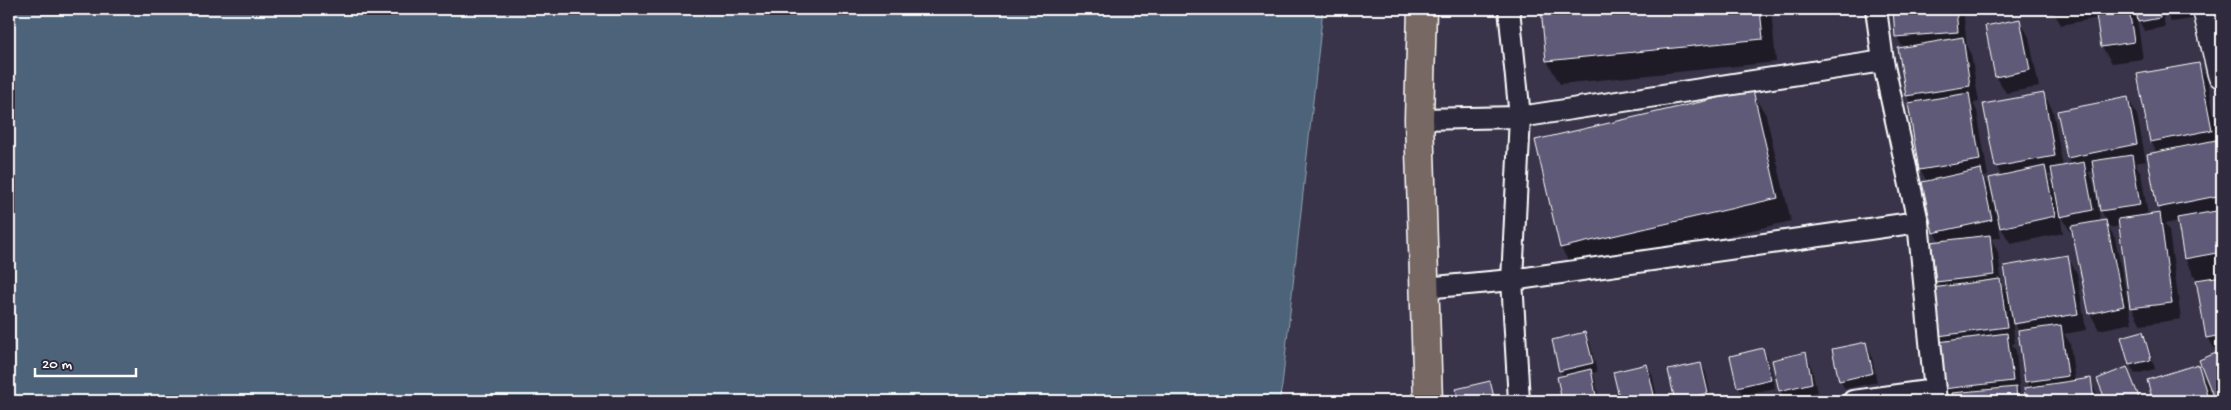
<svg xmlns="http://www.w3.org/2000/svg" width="2231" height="410" font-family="'Gochi Hand',sans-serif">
<rect width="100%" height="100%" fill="#393449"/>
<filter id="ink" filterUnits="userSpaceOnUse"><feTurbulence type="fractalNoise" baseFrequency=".02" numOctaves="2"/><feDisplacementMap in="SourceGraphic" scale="10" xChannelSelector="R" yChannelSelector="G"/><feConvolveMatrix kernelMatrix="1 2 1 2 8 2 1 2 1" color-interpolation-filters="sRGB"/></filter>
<g filter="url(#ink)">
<path fill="#4d6379" stroke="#94a1af" d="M9 9H1323L1282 386 1279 401H9Z"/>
<g fill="#0007" fill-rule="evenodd">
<path d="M1542 9H1771L1776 62 1560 84 1547 61Z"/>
<path d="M1894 9H1963L1967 47 1971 55 1979 102 1973 103 1977 111 1988 176 1984 177 1990 187 2001 237 1991 239 1998 252 2002 286 2011 300 2067 257 2077 273 2086 330 2064 334 2070 343 2075 382 2090 380 2100 401H2027L2025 389 2030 388 2027 382 2020 333 2012 319 2015 343 2012 344 2016 351 2020 397 2023 401H1952L1945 389 1943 342 1939 336 1941 288 1937 282 1932 243 1940 242 1934 233 1923 183 1927 182 1920 169 1911 103 1907 96 1903 48 1897 37Z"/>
<path d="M2052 9H2131L2137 19 2143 59 2112 63 2102 47 2098 18 2061 25Z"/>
<path d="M2137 9H2162L2165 27 2145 31 2139 22Z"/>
<path d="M2165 9H2198L2199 18 2171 22Z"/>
<path d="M2020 21 2029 37 2039 87 2006 93 1996 76Z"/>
<path d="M2199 64 2208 81 2219 147 2222 153V353H2221L2222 401H2216L2210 387H2208L2213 401H2155L2148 381 2197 366 2207 383 2217 354 2208 337 2197 280 2185 259 2179 221 2165 224 2169 231 2181 319 2141 325 2132 308 2120 226 2109 228 2115 238 2132 323 2099 330 2090 313 2073 232 2071 233 2060 213 2063 233 2011 244 2001 228 2002 177 1996 166 2044 94 2053 111 2063 167 2072 165 2068 158 2059 112 2128 98 2137 115 2146 161 2135 163 2141 173 2148 216 2162 214 2158 207 2157 153 2151 141ZM2095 171 2101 211 2107 221 2101 222 2093 180 2088 172ZM2053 174 2055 187 2048 175Z"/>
<path d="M1752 92 1766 115 1791 221 1574 271 1561 248Z"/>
<path d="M2142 332 2147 341 2155 369 2135 374 2130 365Z"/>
<path d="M1585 334 1590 343 1597 372 1592 373 1595 380 1600 401H1564L1559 378 1564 377 1560 370Z"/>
<path d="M1866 344 1871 353 1877 382 1845 389 1840 380Z"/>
<path d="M1763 349 1768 358 1775 388 1743 395 1738 386Z"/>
<path d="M1805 353 1810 362 1817 392 1785 399 1780 390Z"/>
<path d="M1701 364 1706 373 1712 401H1677Z"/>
<path d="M1647 365 1652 374 1658 401H1621L1615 373Z"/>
<path d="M2131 378 2141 401H2108L2099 380Z"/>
<path d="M1489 383 1497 401H1461L1458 390Z"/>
</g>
<g fill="#5f5a77" stroke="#fff">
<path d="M1541 9H1760L1763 39 1546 61Z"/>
<path d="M1893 9H1956L1958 32 1895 37Z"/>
<path d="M2095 9H2129L2134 42 2101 47Z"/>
<path d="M2136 9H2159L2160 18 2138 22Z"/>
<path d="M2164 9H2195L2165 14Z"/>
<path d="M2020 19 2030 70 1995 77 1985 26Z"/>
<path d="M1963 37 1970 86 1906 96 1898 48Z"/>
<path d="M2199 63 2212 130 2150 142 2137 74Z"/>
<path d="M1753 90 1778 198 1560 248 1535 140Z"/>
<path d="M1969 93 1980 160 1919 170 1908 103Z"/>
<path d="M2044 93 2055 156 1995 167 1983 104Z"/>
<path d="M2128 97 2137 144 2067 158 2057 111Z"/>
<path d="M2216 140 2222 173V195L2157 208 2147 154Z"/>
<path d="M2132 155 2140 205 2100 211 2092 161Z"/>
<path d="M2084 162 2093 210 2060 217 2051 168Z"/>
<path d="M2045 166 2055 216 2000 228 1989 178Z"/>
<path d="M1981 169 1992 220 1933 233 1922 182Z"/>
<path d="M2222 210V252L2184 259 2177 218Z"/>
<path d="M2160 213 2172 303 2130 308 2118 219Z"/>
<path d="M2106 220 2124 306 2089 314 2071 226Z"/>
<path d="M1990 235 1994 275 1936 282 1931 242Z"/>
<path d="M2068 255 2078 314 2013 324 2004 266Z"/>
<path d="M2222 276V335L2206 338 2196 280Z"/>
<path d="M2000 279 2007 327 1938 336 1932 288Z"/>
<path d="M2061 325 2068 376 2025 382 2018 331Z"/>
<path d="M2143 331 2151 360 2129 365 2121 337Z"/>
<path d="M1585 332 1593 363 1559 371 1552 340Z"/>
<path d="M2007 333 2013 381 1943 389 1938 342Z"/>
<path d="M1866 342 1873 373 1839 381 1832 349Z"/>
<path d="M1763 348 1771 379 1737 387 1730 356Z"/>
<path d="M2221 351 2222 401H2215L2199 360Z"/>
<path d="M1806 352 1812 383 1779 391 1772 360Z"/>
<path d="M1701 363 1708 393 1675 401 1668 370Z"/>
<path d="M1647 364 1654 395 1620 401 1613 372Z"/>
<path d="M2198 364 2209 401H2153L2147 380Z"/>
<path d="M2127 367 2139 397 2129 401H2106L2097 379Z"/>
<path d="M1591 369 1597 401H1562L1557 377Z"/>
<path d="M2091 378 2094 401H2026L2024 388Z"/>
<path d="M1490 381 1495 401H1459L1456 389Z"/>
<path d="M2016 387 2017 401H1953L1952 393Z"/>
</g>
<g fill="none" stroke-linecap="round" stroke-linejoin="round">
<g stroke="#fff" stroke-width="24">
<g id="lane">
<path d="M1509 9 1520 117 1512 280 1519 401"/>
<path d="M1876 9 1883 61 1918 222 1936 401"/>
<path d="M1419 119 1520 117 1883 61"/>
<path d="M1424 288 1512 280 1918 222"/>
<path d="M1853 401 1935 390"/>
</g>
</g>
<g stroke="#fff" stroke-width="31">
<path id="street" d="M2207 9 2222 74"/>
</g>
<g stroke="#fff" stroke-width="31">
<path id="highway" d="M1422 9 1419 119 1428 401"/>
</g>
<use href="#lane" stroke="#2f2a3d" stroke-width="20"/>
<use href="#street" stroke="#2f2a3d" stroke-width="28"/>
<use href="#highway" stroke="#776864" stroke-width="28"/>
</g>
</g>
<rect width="2231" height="410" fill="none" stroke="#2f2a3d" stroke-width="30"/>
<rect x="15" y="15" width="2201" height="380" fill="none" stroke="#fff" stroke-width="2" filter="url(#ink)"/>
<path d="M35 368v8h101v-8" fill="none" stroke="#ffffff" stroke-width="2.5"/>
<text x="42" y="368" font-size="15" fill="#ffffff" stroke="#2f2a3d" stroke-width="4" paint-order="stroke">20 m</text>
</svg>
